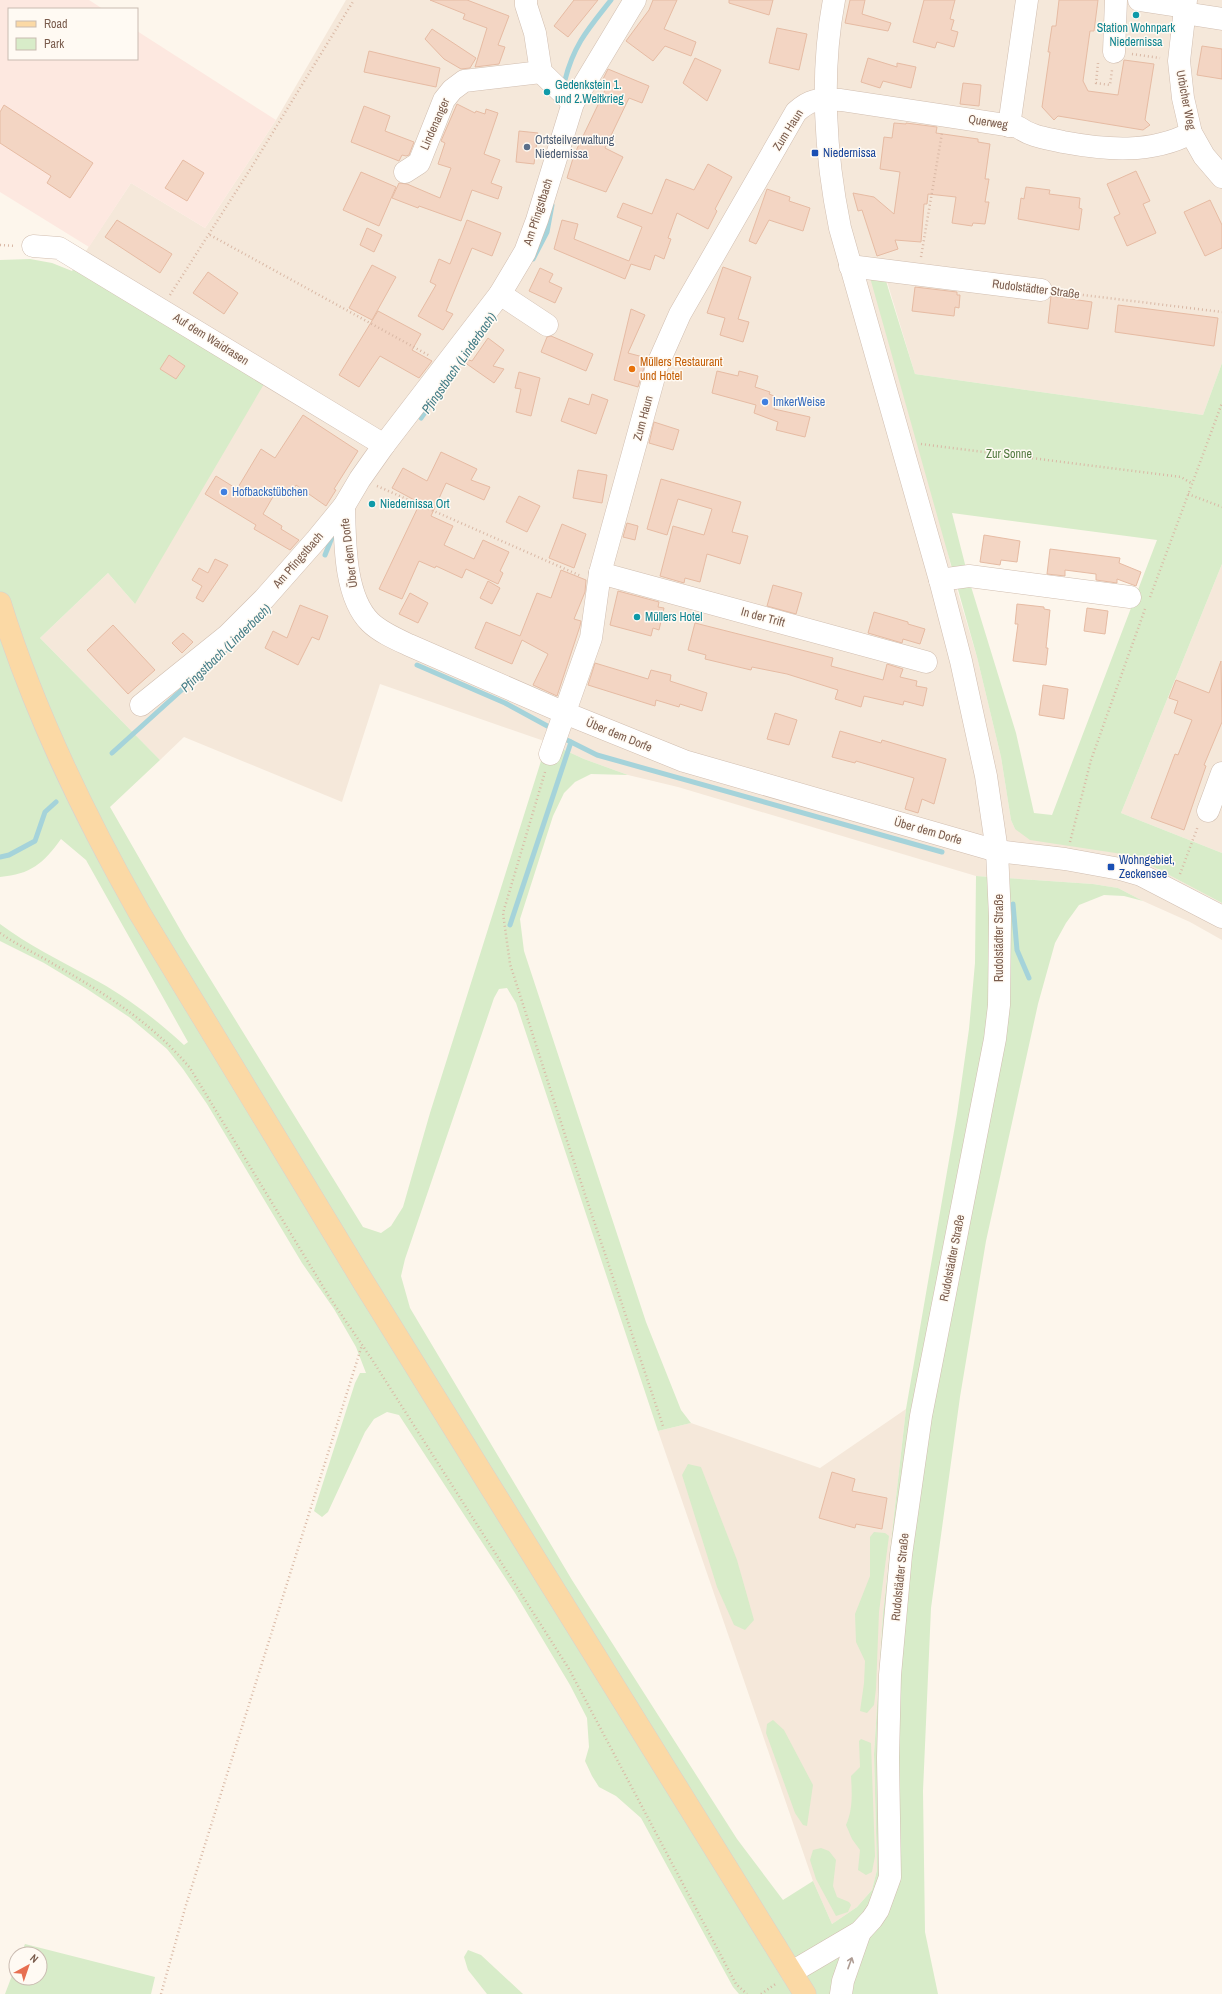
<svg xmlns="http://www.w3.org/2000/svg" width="1222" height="1994" font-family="'Archivo Narrow',sans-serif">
<rect width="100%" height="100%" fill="#fdf6ec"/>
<g fill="#f5e8da">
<path d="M346 0H1222V363L1203 415 915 374 885 275 954 580 977 657 1001 757 1011 820 1015 829 1135 857 1222 903V940L1190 922 1143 901 1118 888 1093 884 976 876 678 787 628 775 584 759 547 742 380 684 342 802 184 737 160 760 40 638 108 573 135 604 76 266 131 183 205 228 276 120Z"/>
<path d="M1222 564V853L1121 813Z"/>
<path d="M906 1409 883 1613 874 1754 877 1870 872 1890 857 1907 832 1924 813 1881 658 1431 691 1423 820 1468Z"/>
</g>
<path fill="#fde8e0" d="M0 0H89L103 9H9V59H137V31L276 120 205 228 131 183 89 247 0 192Z"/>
<g fill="#d8ecc9" fill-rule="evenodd">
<path d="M30 259 52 263 72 271 76 266 264 384 135 604 108 573 40 638 160 760 110 807 185 938 363 1227 381 1233 391 1226 403 1207 430 1113 547 742 584 759 628 775 591 774 575 782 564 793 553 816 520 919 524 951 646 1322 681 1410 691 1423 658 1431 516 1003 507 988 499 989 494 998 405 1259 401 1276 410 1308 572 1580 737 1839 783 1900 813 1881 832 1924 857 1907 872 1890 877 1870 874 1754 883 1613 906 1409 957 1114 969 1029 975 963 976 876 1093 884 1118 888 1143 901 1124 896 1104 895 1079 905 1066 923 1055 943 1038 1004 986 1241 960 1397 931 1608 923 1791 925 1932 938 1994H739L733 1987 641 1818 616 1796 599 1787 592 1776 585 1761 589 1747 587 1718 570 1685 515 1593 399 1415 387 1412 374 1419 365 1432 328 1512 322 1517 314 1511 355 1383 360 1373H366L356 1347 334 1309 302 1263 207 1104 183 1069 167 1049 129 1017 87 989 44 963 0 941V924C28 945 59 960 90 977 124 995 156 1019 184 1045L188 1042 86 860 61 839C43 864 31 874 0 877V260Z"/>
<path d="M869 274 884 275 915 374 1203 415 1222 363V564L1121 813 1222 853V903L1135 857 1122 854 1030 840 1015 829 1011 820 1001 757 977 657ZM952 513 1157 540 1052 815 1034 813 1016 733 969 580Z"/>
<path d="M688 1464 701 1467 737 1560 754 1620 745 1630 734 1625 717 1587 682 1475Z"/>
<path d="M874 1532 885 1533 889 1536 879 1612 876 1689 874 1705 867 1713 860 1711 864 1683 865 1661 856 1642 855 1614 870 1576V1537Z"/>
<path d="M773 1720 784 1730 813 1785 807 1826 803 1825 795 1813 766 1733 767 1724Z"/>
<path d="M861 1739 871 1743 875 1856 872 1872 866 1875 858 1870 860 1850 852 1839 846 1825C853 1809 852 1793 851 1776L860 1767 859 1741Z"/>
<path d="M821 1848 829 1851 836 1860 833 1886 837 1897 849 1902 851 1905 848 1912 836 1916 816 1879 810 1860 813 1850Z"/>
<path d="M25 1944 155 1977 151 1994H5L16 1965V1978H40V1954H21Z"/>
<path d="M468 1950 481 1955 523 1994H487L468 1970 464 1957Z"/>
</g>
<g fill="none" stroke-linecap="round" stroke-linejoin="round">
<g stroke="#a5d3da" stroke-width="5">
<path d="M565 80C574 44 589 28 611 0"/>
<path d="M533 259 547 232 552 205"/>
<path d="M421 418 448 379"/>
<path d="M325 555 333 535"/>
<path d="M417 665 505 703 551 728"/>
<path d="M567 740 597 755 942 852"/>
<path d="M112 753 227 649"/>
<path d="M0 857 9 855 35 841 45 812 56 802"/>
<path d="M1013 904 1017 950 1029 978"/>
<path d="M510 925 571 742"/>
</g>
</g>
<g fill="#f3d5c3" stroke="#e6bba3">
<path d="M430 0H467L509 16 498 45 505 47 499 64 475 67 487 28 463 19 465 14Z"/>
<path d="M574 0H598L568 37 554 26Z"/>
<path d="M653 0H677L664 29 696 42 691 56 665 46 653 61 626 41 649 10Z"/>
<path d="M729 0H773L769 15 729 3Z"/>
<path d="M850 0H865L862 14 891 23 888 31 845 23Z"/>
<path d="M924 0H955L950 19 954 20 951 30 958 32 954 47 937 42 935 48 913 42Z"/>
<path d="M1059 0H1098L1094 31H1090L1083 81 1088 91 1118 95 1124 60 1154 64 1145 120 1150 125 1143 130 1058 116 1054 120 1042 107 1050 52H1048L1052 26H1056Z"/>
<path d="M777 28 807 34 799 70 769 63Z"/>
<path d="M432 29 476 58 470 68 461 69 444 59 425 39Z"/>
<path d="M1202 46 1222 49V79L1197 75Z"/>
<path d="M369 51 440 68 436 87 364 72Z"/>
<path d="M695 58 721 70 707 101 683 83Z"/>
<path d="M868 58 897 67V63L916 67 911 88 883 81 880 88 861 82Z"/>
<path d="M608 69 649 86 642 103 629 98 605 148 623 157 606 192 567 178 574 155 606 88 600 85Z"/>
<path d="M963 83 981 85 979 106 960 104Z"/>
<path d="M457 104 475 113 476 111 485 114 486 109 498 113 484 154 500 160 491 183 502 187 498 199 472 190 461 221 419 206 418 208 392 198 399 183 407 184 440 198 451 168 438 164 445 143 441 141Z"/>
<path d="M4 105 93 163 70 198 47 183 51 176 0 143V112Z"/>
<path d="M364 106 390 116 385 131 414 142 409 155 406 156 402 155 399 161 351 142Z"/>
<path d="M894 123 906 124V123L937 127 936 133 978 139V142L990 144 985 179H989L985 202H989L985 224 973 223 972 226 952 223 956 197 928 194 927 204H924L921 242 895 240 898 249 877 256 862 210 858 211 853 193 874 197 894 214 900 172 880 169 884 137 892 138Z"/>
<path d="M519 131 538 133 534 164 516 162Z"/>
<path d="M183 160 204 173 187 201 165 188Z"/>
<path d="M708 164 732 177 715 209 717 211 708 229 677 213 668 238 671 239 664 259 655 255 650 270 631 264 625 279 554 249 562 220 578 224 574 239 629 261 642 227 617 217 623 203 652 214 666 179 694 190Z"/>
<path d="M1136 171 1150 201 1143 204 1156 233 1127 246 1114 217 1120 214 1107 184Z"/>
<path d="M361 172 396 187 379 226 343 210Z"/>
<path d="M1026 187 1050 190 1049 194 1080 198 1079 208 1082 209 1079 230 1018 219 1021 198 1024 199Z"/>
<path d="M767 189 790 197 789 201 810 208 803 231 769 220 756 244 749 241Z"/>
<path d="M1210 200 1222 225V248L1205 256 1184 212Z"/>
<path d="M117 220 172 254 160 273 105 237Z"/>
<path d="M467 220 501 233 492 256 472 248 446 311 453 314 443 330 418 316 436 285 430 282 439 259 450 264Z"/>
<path d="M367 228 382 235 374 252 360 245Z"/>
<path d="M372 265 396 277 372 320 349 308Z"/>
<path d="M723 267 751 277 738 319 749 322 743 342 720 335 725 318 707 313Z"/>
<path d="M540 268 553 274 549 282 562 288 555 303 529 291Z"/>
<path d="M208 272 238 293 224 314 193 293Z"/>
<path d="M915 287 957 292V295H960L959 308 955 307 954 316 912 311Z"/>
<path d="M1051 296 1092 302 1088 329 1048 323Z"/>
<path d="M1118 305 1218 318 1214 346 1115 332Z"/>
<path d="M631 309 645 315 628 353 647 358 638 387 614 380Z"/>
<path d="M378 311 421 334 412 350 432 361 419 378 380 356 359 387 339 375Z"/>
<path d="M551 336 593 354 586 371 541 352 547 337Z"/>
<path d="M488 338 504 350 493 366 504 369 494 383 464 362 466 359 472 361Z"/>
<path d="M169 355 185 366 176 379 160 369Z"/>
<path d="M717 371 738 376 739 371 758 376 755 387 770 392 769 394 774 396 773 398 778 399 774 409 810 417 805 437 776 430 778 422 754 413 756 405 712 393Z"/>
<path d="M519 372 540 378 531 416 516 412 521 389 515 388Z"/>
<path d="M592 394 608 400 596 434 561 421 569 398 589 405Z"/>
<path d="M303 415 358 451 334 489 336 490 326 506 296 485 290 496 278 488 263 514 282 526 281 529 299 540 290 550 254 529 256 525 205 494 216 476 237 489 261 449 275 458Z"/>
<path d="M654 422 679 430 673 450 649 443Z"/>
<path d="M441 452 477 469 471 480 490 487 484 500 446 483 431 516 453 526 444 545 474 559 483 540 509 552 500 571 503 573 498 584 466 569 462 578 436 566 435 568 419 561 402 599 379 589 420 503 392 488 403 468 427 481Z"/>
<path d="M578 470 607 475 602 503 573 498Z"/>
<path d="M661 479 741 502 732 532 748 536 740 564 707 554 700 582 685 578 684 583 660 576 673 526 704 535 712 509 678 499 667 535 647 529Z"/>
<path d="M519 496 540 506 527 532 506 522Z"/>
<path d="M627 523 638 526 635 540 623 537Z"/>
<path d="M562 524 586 534 574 568 549 558Z"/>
<path d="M984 535 1020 541 1017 562 1001 560 1000 565 980 562Z"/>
<path d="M1050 549 1120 558 1119 563 1141 572 1136 586 1117 579V583L1096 580V574L1065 570V576L1047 574Z"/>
<path d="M215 559 228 565 203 602 196 598 202 586 192 580 199 568 208 573Z"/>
<path d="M561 570 586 580 585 592 574 619 581 621 580 626 557 696 533 685 548 654 522 640 512 664 475 648 486 622 520 636 537 593 551 598Z"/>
<path d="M488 581 500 588 492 604 480 598Z"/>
<path d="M773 585 802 593 796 614 767 606Z"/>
<path d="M618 591 659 602 658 607 664 608 659 630 653 628 651 636 610 625Z"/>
<path d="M410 593 428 603 418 623 399 614Z"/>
<path d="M1017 604 1044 607V609L1050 610 1046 648H1048L1046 665 1013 661 1018 624H1015Z"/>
<path d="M300 605 328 616 319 640 312 637 298 665 265 648 273 631 287 638Z"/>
<path d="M1087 608 1108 611 1105 634 1084 631Z"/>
<path d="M874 612 908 622V624L925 629 920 644 903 639 902 643 868 633Z"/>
<path d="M695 623 833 658 831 666 883 680 887 664 903 669 900 677 917 681 916 686 927 688 923 706 904 701 903 705 864 696 861 707 835 699 838 690 787 674 752 667 751 670 705 659 706 655 688 650Z"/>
<path d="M113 625 155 670 128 694 87 650Z"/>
<path d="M183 633 193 642 182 653 172 643Z"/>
<path d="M1221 661 1222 722 1204 765 1206 766 1184 830 1151 818 1175 754 1178 755 1192 720 1174 713 1178 701 1169 698 1176 680 1209 693Z"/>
<path d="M595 663 648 679 651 670 671 675 670 681 707 693 702 711 680 704 679 707 656 700 655 706 588 685Z"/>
<path d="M1043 685 1068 689 1064 719 1039 715Z"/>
<path d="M775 713 797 720 789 745 767 739Z"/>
<path d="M840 731 881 743 882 740 946 759 934 804 922 799 918 813 905 809 914 778 856 761 855 763 832 757Z"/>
<path d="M832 1472 855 1479 852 1491 887 1498 882 1529 856 1524 855 1528 819 1518Z"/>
</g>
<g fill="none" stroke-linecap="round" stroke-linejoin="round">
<g stroke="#d1beb0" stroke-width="23">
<g id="minor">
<path d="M526 0V5L535 33 541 72 573 103"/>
<path d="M1139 0 1185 7"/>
<path d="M1186 0 1179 61 1183 98 1191 133 1204 156 1222 177"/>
<path d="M1184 13 1222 19"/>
<path d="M1114 52 1116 0"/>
<path d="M1009 126 1027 0"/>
<path d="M405 172 419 163 444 100 452 90 464 81 541 72"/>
<path d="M33 246 59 248 384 445"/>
<path d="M850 266 1041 290"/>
<path d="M500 294 547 325"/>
<path d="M344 506C345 541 344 596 370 622 380 632 396 639 409 645L565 713 684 761 997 851 1065 859 1120 869 1141 875 1222 917"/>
<path d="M600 573 926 662"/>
<path d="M940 580 969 576 1130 597"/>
<path d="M141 705 228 635 264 599 317 539 344 506 360 479 384 445 500 294 525 252 537 220 573 103 635 0"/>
<path d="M550 754 591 638 600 573 657 366 680 314 796 112C812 97 821 100 841 100L1018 127C1032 137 1046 138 1063 142 1106 150 1151 154 1191 133"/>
<path d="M1208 811 1222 773"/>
<path d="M792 1972 860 1932 872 1919 878 1910 890 1877 888 1758 890 1675 901 1555 921 1416 995 1039 999 1005 1000 917 997 851 986 776 961 661 940 580 840 228C825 155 820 74 834 0"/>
<path d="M841 1994 843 1981 860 1932"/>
</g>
</g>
<g stroke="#dad1cd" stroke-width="23">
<path id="major" d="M0 603C34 712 83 813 139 912L364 1283 805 1994"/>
</g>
<g stroke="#d9b8a5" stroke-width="2.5" stroke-dasharray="1 3" stroke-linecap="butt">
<path d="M1132 54 1160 58"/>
<path d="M1098 63 1096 83 1110 85 1112 70"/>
<path d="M210 235 430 356"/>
<path d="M0 245 15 246"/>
<path d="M921 257 942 133"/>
<path d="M1059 292 1222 312"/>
<path d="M170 295 251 168 354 0"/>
<path d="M921 444 1181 477 1191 483"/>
<path d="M377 486 581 576"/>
<path d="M1188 494 1222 507"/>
<path d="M1150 597 1222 403"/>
<path d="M545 772 503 913 510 964 566 1138 663 1426"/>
<path d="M1070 842 1091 760 1145 609"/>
<path d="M1180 874 1198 826"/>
<path d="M0 933C17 945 37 954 55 965 106 994 152 1023 190 1068L330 1298 371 1358 569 1669 736 1984 747 1994"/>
<path d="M161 1994 186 1905 362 1345"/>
<path d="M761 1994 777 1983"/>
</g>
<use href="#minor" stroke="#fff" stroke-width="22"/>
<use href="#major" stroke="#fbd9a5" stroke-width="22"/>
</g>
<defs><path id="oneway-shaft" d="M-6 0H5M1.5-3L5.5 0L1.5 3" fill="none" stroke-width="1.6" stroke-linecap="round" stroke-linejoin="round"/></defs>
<use stroke="#af9d94" href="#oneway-shaft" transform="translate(850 1963) rotate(-70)"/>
<g fill="#0f9aa8" stroke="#fffaf3" stroke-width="1.5">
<circle cx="1136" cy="15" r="4"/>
<circle cx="547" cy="92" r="4"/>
<circle cx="372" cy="504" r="4"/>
<circle cx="637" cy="617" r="4"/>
</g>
<circle fill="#5c6f8a" stroke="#fffaf3" stroke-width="1.5" cx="527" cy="147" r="4"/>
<g fill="#1a4fb4" stroke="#fffaf3" stroke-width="1.5">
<rect x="811" y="149" width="8" height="8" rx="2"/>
<rect x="1107" y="863" width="8" height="8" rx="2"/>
</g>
<circle fill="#e8710a" stroke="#fffaf3" stroke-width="1.5" cx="632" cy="369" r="4"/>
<g fill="#3f7fe0" stroke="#fffaf3" stroke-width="1.5">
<circle cx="765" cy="402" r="4"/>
<circle cx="224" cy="492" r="4"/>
</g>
<g text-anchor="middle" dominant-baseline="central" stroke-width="3" stroke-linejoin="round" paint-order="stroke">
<g font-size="12" fill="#0d838f" stroke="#fffaf3" text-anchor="start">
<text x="1136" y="28" text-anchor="middle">Station Wohnpark<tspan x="1136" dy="14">Niedernissa</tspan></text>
<text x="555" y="85">Gedenkstein 1.<tspan x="555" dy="14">und 2.Weltkrieg</tspan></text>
<text x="380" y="504">Niedernissa Ort</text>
<text x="645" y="617">Müllers Hotel</text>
</g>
<g font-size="12" fill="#7a5c4d" stroke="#fffaf3">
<text transform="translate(1186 100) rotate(79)">Urbicher Weg</text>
<text transform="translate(988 122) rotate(9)">Querweg</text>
<text transform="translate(435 124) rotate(-66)">Lindenanger</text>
<text transform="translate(788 130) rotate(-58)">Zum Haun</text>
<text transform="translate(538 212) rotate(-72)">Am Pfingstbach</text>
<text transform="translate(1036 289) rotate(7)">Rudolstädter Straße</text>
<text transform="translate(211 339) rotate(32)">Auf dem Waidrasen</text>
<text transform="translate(643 418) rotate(-75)">Zum Haun</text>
<text transform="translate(349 553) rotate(-97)">Über dem Dorfe</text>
<text transform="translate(298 560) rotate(-49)">Am Pfingstbach</text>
<text transform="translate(763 617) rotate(15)">In der Trift</text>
<text transform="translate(619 735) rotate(22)">Über dem Dorfe</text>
<text transform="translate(928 831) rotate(16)">Über dem Dorfe</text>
<text transform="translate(999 938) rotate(-90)">Rudolstädter Straße</text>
<text transform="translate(952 1258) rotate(-79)">Rudolstädter Straße</text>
<text transform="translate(900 1577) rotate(-84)">Rudolstädter Straße</text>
</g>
<g font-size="12" fill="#4e5e75" stroke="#fffaf3" text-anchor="start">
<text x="535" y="140">Ortsteilverwaltung<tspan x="535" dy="14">Niedernissa</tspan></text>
</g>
<g font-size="12" fill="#164399" stroke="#fffaf3" text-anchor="start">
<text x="823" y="153">Niedernissa</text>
<text x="1119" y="860">Wohngebiet,<tspan x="1119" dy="14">Zeckensee</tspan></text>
</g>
<g font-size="12" fill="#c56008" stroke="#fffaf3" text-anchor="start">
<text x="640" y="362">Müllers Restaurant<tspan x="640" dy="14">und Hotel</tspan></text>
</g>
<g font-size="12" fill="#366cbe" stroke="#fffaf3" text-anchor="start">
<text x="773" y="402">ImkerWeise</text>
<text x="232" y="492">Hofbackstübchen</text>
</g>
<g font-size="12" fill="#537a41" stroke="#fffaf3">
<text x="1009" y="454">Zur Sonne</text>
</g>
<g font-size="13" font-style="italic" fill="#437c86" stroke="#fffaf3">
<text transform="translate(459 363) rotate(-55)">Pfingstbach (Linderbach)</text>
<text transform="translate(226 648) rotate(-44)">Pfingstbach (Linderbach)</text>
</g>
</g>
<rect x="8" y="8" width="130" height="52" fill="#fffaf3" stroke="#cabbb1"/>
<rect x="16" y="21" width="20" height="6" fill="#fbd9a5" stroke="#cabbb1"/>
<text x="44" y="28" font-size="12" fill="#7a5c4d">Road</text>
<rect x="16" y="38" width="20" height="12" fill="#d8ecc9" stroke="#cabbb1"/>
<text x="44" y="48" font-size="12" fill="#7a5c4d">Park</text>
<g transform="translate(28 1966) rotate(40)"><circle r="19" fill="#fffaf3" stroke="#cabbb1"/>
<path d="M0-3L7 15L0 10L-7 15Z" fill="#e76f51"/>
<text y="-6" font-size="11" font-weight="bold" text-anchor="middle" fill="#7a5c4d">N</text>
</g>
</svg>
